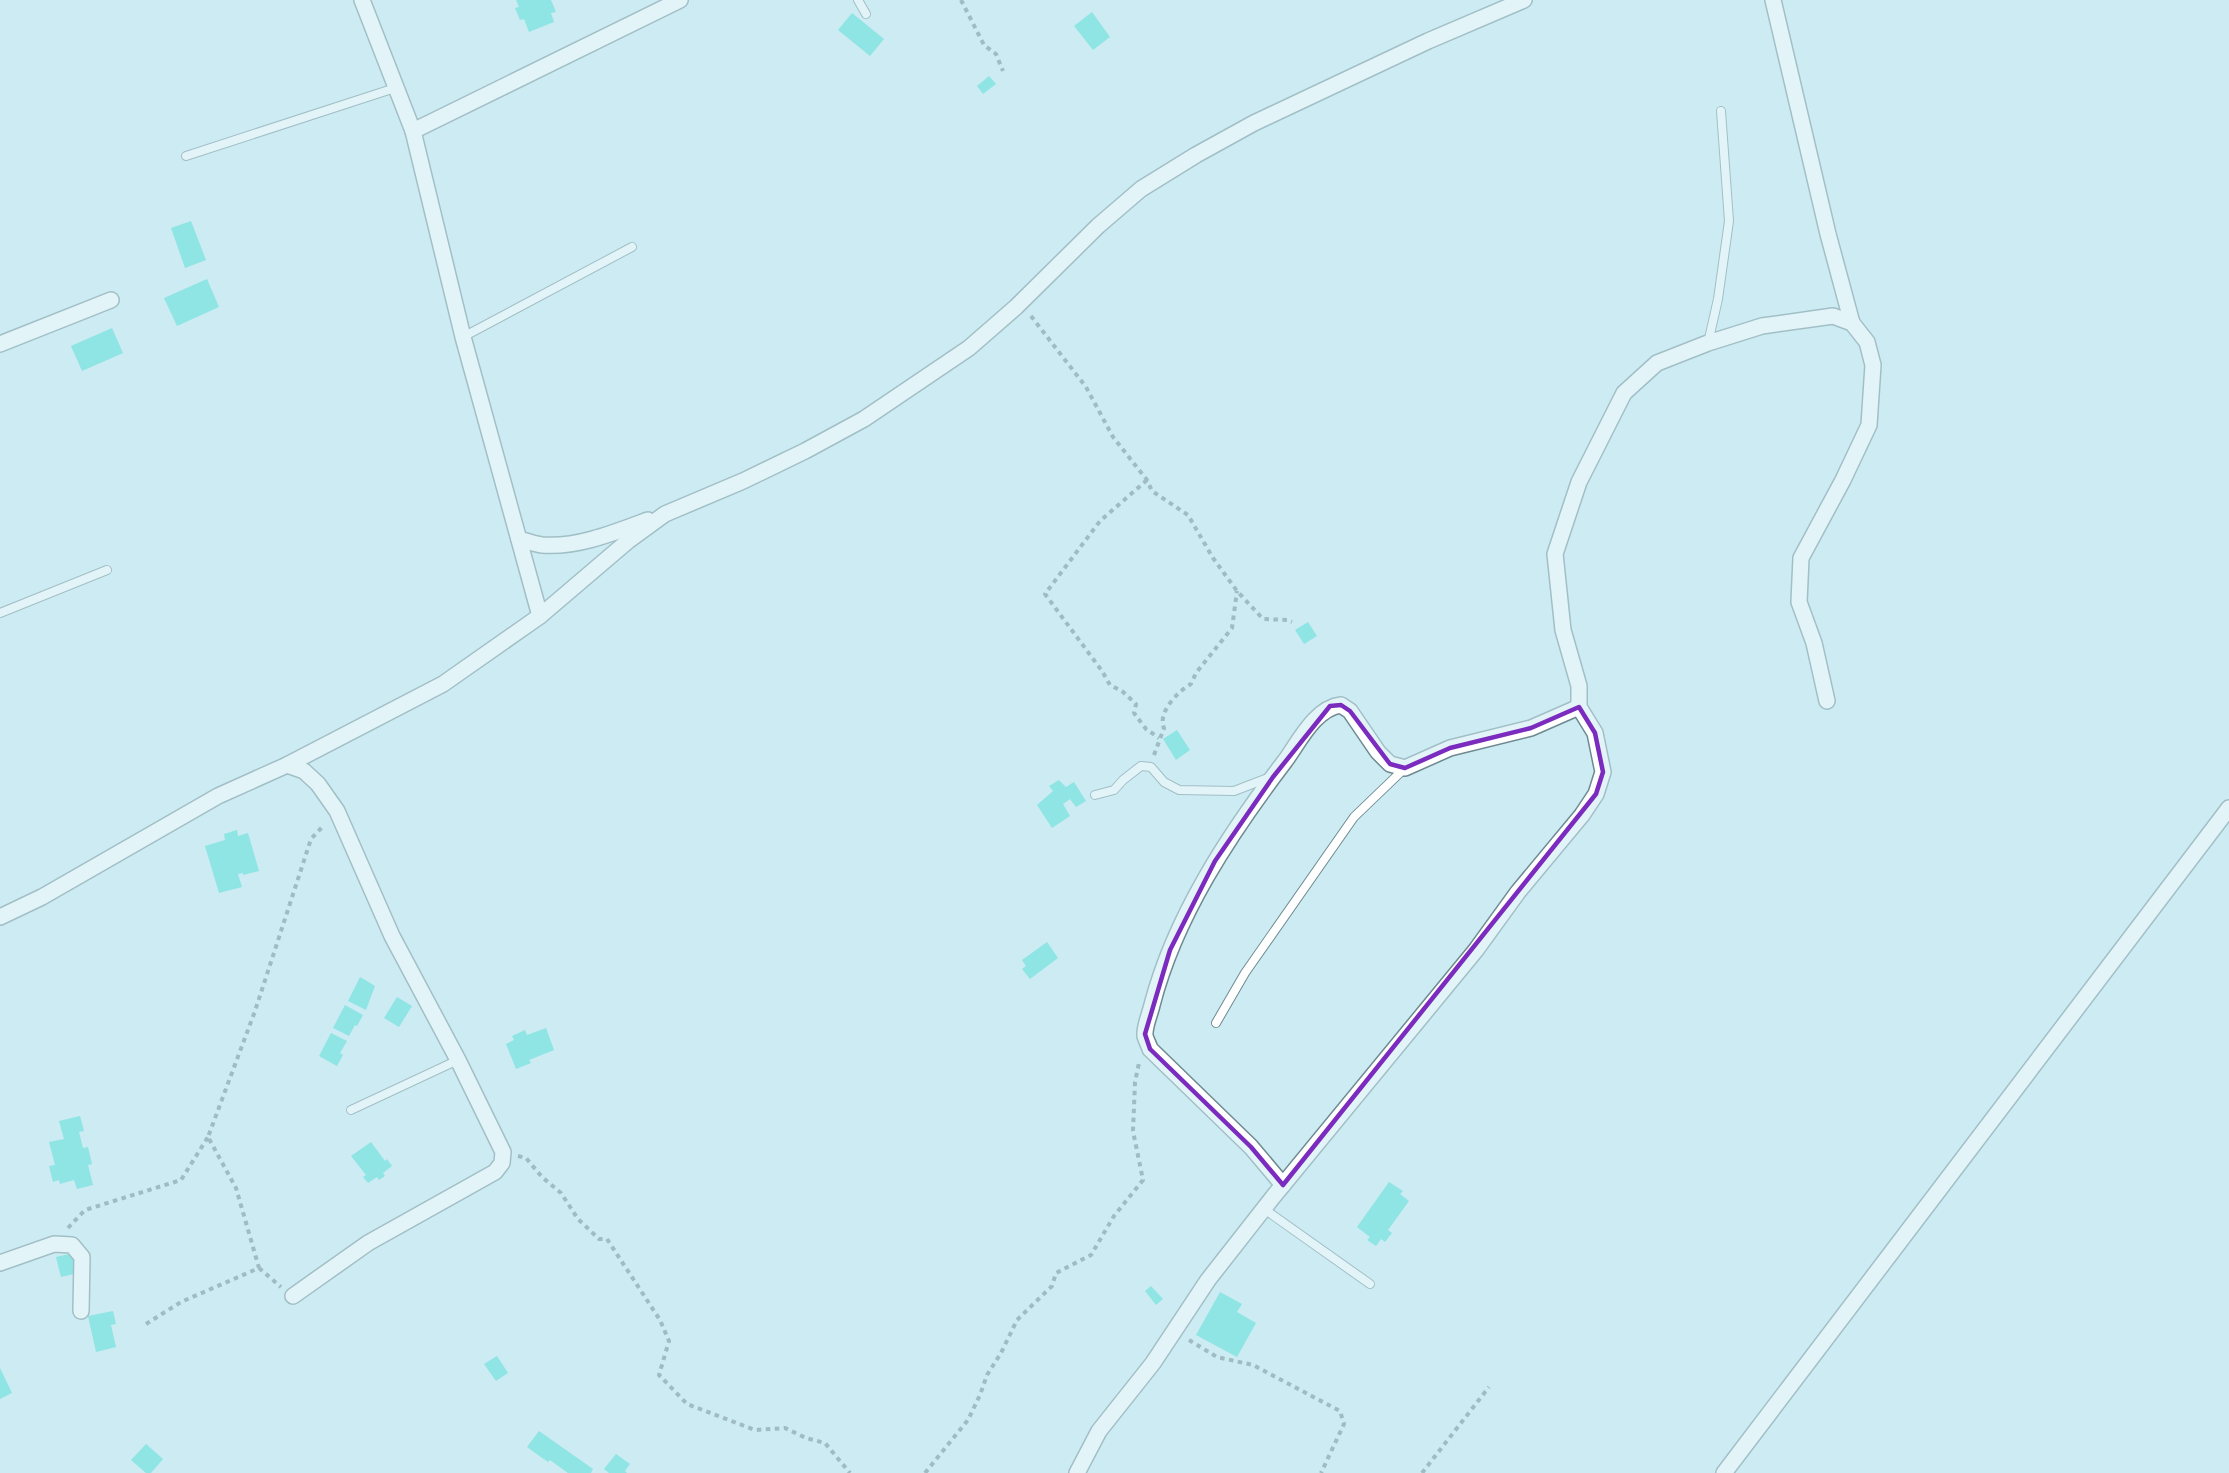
<svg xmlns="http://www.w3.org/2000/svg" width="2229" height="1473" font-family="Inter,sans-serif">
<rect width="100%" height="100%" fill="#ccebf2"/>
<g fill="#45dcd3">
<path d="M516 0H551L556 12 551 13 554 22 529 32 524 19 520 20 515 8 519 7Z"/>
<path d="M1092 12 1110 37 1093 50 1074 26Z"/>
<path d="M852 13 884 39 870 56 838 30Z"/>
<path d="M989 76 996 84 983 94 977 86Z"/>
<path d="M191 221 206 260 185 268 171 228Z"/>
<path d="M207 279 219 307 177 326 164 298Z"/>
<path d="M112 328 123 353 82 371 71 346Z"/>
<path d="M1308 622 1317 636 1304 644 1295 630Z"/>
<path d="M1177 730 1190 750 1176 760 1163 739Z"/>
<path d="M1059 780 1066 787 1074 782 1086 801 1076 807 1070 799 1063 804 1070 816 1052 828 1037 805 1053 791 1049 786Z"/>
<path d="M237 830 238 836 248 833 259 871 243 875V873L238 874 242 887 219 893 205 846 225 840 224 834Z"/>
<path d="M1047 942 1058 958 1030 979 1022 969 1026 966 1022 960Z"/>
<path d="M360 977 375 986 366 1010 348 1001Z"/>
<path d="M397 997 412 1006 399 1027 384 1018Z"/>
<path d="M345 1005 363 1015 357 1026 355 1025 349 1036 333 1028Z"/>
<path d="M546 1028 554 1050 529 1060 531 1063 516 1069 506 1044 514 1040 512 1036 525 1030 527 1035Z"/>
<path d="M331 1033 347 1041 340 1053 343 1055 337 1066 319 1056Z"/>
<path d="M80 1116 84 1131 79 1132 83 1148 88 1147 92 1164 88 1165 93 1185 77 1189 74 1180 60 1184 59 1180 53 1182 49 1166 55 1165 49 1142 64 1139 59 1121Z"/>
<path d="M371 1142 385 1161 387 1159 392 1166 383 1173 385 1176 379 1180 377 1177 368 1183 363 1177 366 1175 351 1156Z"/>
<path d="M1389 1182 1403 1191 1400 1194 1409 1201 1388 1230 1392 1233 1385 1242 1381 1239 1376 1246 1367 1240 1370 1237 1357 1227Z"/>
<path d="M73 1253 78 1273 61 1277 56 1257Z"/>
<path d="M1151 1286 1163 1299 1156 1305 1145 1291Z"/>
<path d="M1220 1292 1242 1304 1237 1312 1256 1323 1237 1357 1196 1335Z"/>
<path d="M113 1311 116 1324 111 1325 116 1347 96 1352 88 1316Z"/>
<path d="M497 1356 508 1373 496 1381 484 1364Z"/>
<path d="M0 1368 12 1393 0 1399Z"/>
<path d="M539 1431 593 1469 591 1473H568L550 1460 548 1462 527 1447Z"/>
<path d="M146 1444 163 1459 151 1473H146L131 1460Z"/>
<path d="M616 1454 630 1464 625 1471 627 1473H609L604 1469Z"/>
</g>
<g fill="none" stroke-linecap="round" stroke-linejoin="round">
<g stroke="#6e8a90" stroke-width="10">
<g id="service">
<path d="M858 0 866 14"/>
<path d="M186 156 395 88"/>
<path d="M463 337 632 247"/>
<path d="M1708 343 1718 299 1729 221 1721 111"/>
<path d="M0 613 107 570"/>
<path d="M1095 795 1114 790 1123 780 1141 766 1151 767 1164 782 1179 790 1234 791 1268 778"/>
<path d="M1216 1023 1245 973 1354 817 1405 768"/>
<path d="M351 1110 458 1060"/>
<path d="M1264 1209 1370 1284"/>
</g>
</g>
<g stroke="#6e8a90" stroke-width="18">
<g id="minor">
<path d="M362 0 413 131 463 337 540 616"/>
<path d="M1773 0 1828 234 1852 323"/>
<path d="M413 131 680 0"/>
<path d="M0 344 111 300"/>
<path d="M519 539C526 541 534 544 542 545 577 548 616 532 648 520"/>
<path d="M287 765 304 771 318 784 337 811 392 936 458 1060 503 1152 502 1163 495 1172 368 1243 293 1296"/>
<path d="M0 917 42 897 218 796 287 765 443 684 540 616 628 541 665 514 743 481 805 451 864 419 969 348 1016 307 1098 226 1141 189 1196 155 1254 123 1428 41 1524 0"/>
<path d="M1283 1185 1251 1147 1150 1049C1149 1045 1146 1040 1145 1036 1144 1027 1150 1014 1152 1005 1175 916 1230 833 1285 761 1299 742 1315 708 1341 705L1350 711 1378 752 1390 764 1405 768 1450 748 1531 728 1579 707"/>
<path d="M0 1263 54 1244 72 1245 82 1257 81 1311"/>
<path d="M1077 1473 1099 1431 1153 1363 1208 1280 1273 1197 1476 950 1518 892 1582 815 1596 794 1603 772 1595 733 1579 707V686L1563 630 1555 554 1579 482 1624 393 1657 363 1708 343 1762 326 1833 316 1852 323 1867 342 1873 365 1869 425 1843 480 1801 558 1799 602 1814 643 1827 701"/>
<path d="M1724 1473 2229 808"/>
</g>
</g>
<g stroke="#6b8085" stroke-width="4" stroke-dasharray="4.5 4.5" stroke-linecap="butt">
<path d="M961 0 984 45 996 54 1003 71"/>
<path d="M1031 316 1086 387 1113 437 1147 480 1152 491 1188 515 1213 558 1237 591 1263 619 1287 620 1292 622"/>
<path d="M1147 480 1100 521 1045 594 1102 671 1110 685 1122 691 1136 704 1134 713 1146 729 1159 738"/>
<path d="M1154 755 1164 728C1157 713 1178 691 1191 684L1196 673 1232 628 1237 591"/>
<path d="M518 1156 526 1158 542 1177 561 1193 578 1219 599 1239H607L660 1320 669 1341 659 1375 687 1404 755 1430 785 1428 806 1438 825 1443 850 1473"/>
<path d="M68 1228 85 1210 181 1180 208 1137"/>
<path d="M259 1268 281 1287"/>
<path d="M146 1324 181 1302 259 1268 236 1188 208 1137 255 1011 311 839 324 825"/>
<path d="M1189 1340 1217 1357 1253 1365 1340 1411 1344 1424 1321 1473"/>
<path d="M925 1473 968 1420 980 1395 987 1375 1001 1353 1017 1320 1052 1286 1056 1273 1091 1255 1114 1216 1143 1180 1133 1131 1135 1082 1139 1063"/>
<path d="M1422 1473 1489 1387"/>
</g>
<use href="#service" stroke="#fff" stroke-width="8"/>
<use href="#minor" stroke="#fff" stroke-width="15"/>
</g>
<path d="M0 0H2229V1473H0ZM1341 705 1350 711 1390 764 1405 768 1450 748 1531 728 1579 707 1595 733 1603 772 1596 794 1283 1185 1251 1147 1150 1049 1145 1034 1170 950 1215 861 1273 777 1330 706Z" fill="#ccebf2" fill-opacity=".55" fill-rule="evenodd"/>
<path fill="none" stroke="#7b2cbf" stroke-width="4.5" stroke-linejoin="round" d="M1341 705 1350 711 1390 764 1405 768 1450 748 1531 728 1579 707 1595 733 1603 772 1596 794 1283 1185 1251 1147 1150 1049 1145 1034 1170 950 1215 861 1273 777 1330 706Z"/>
</svg>
